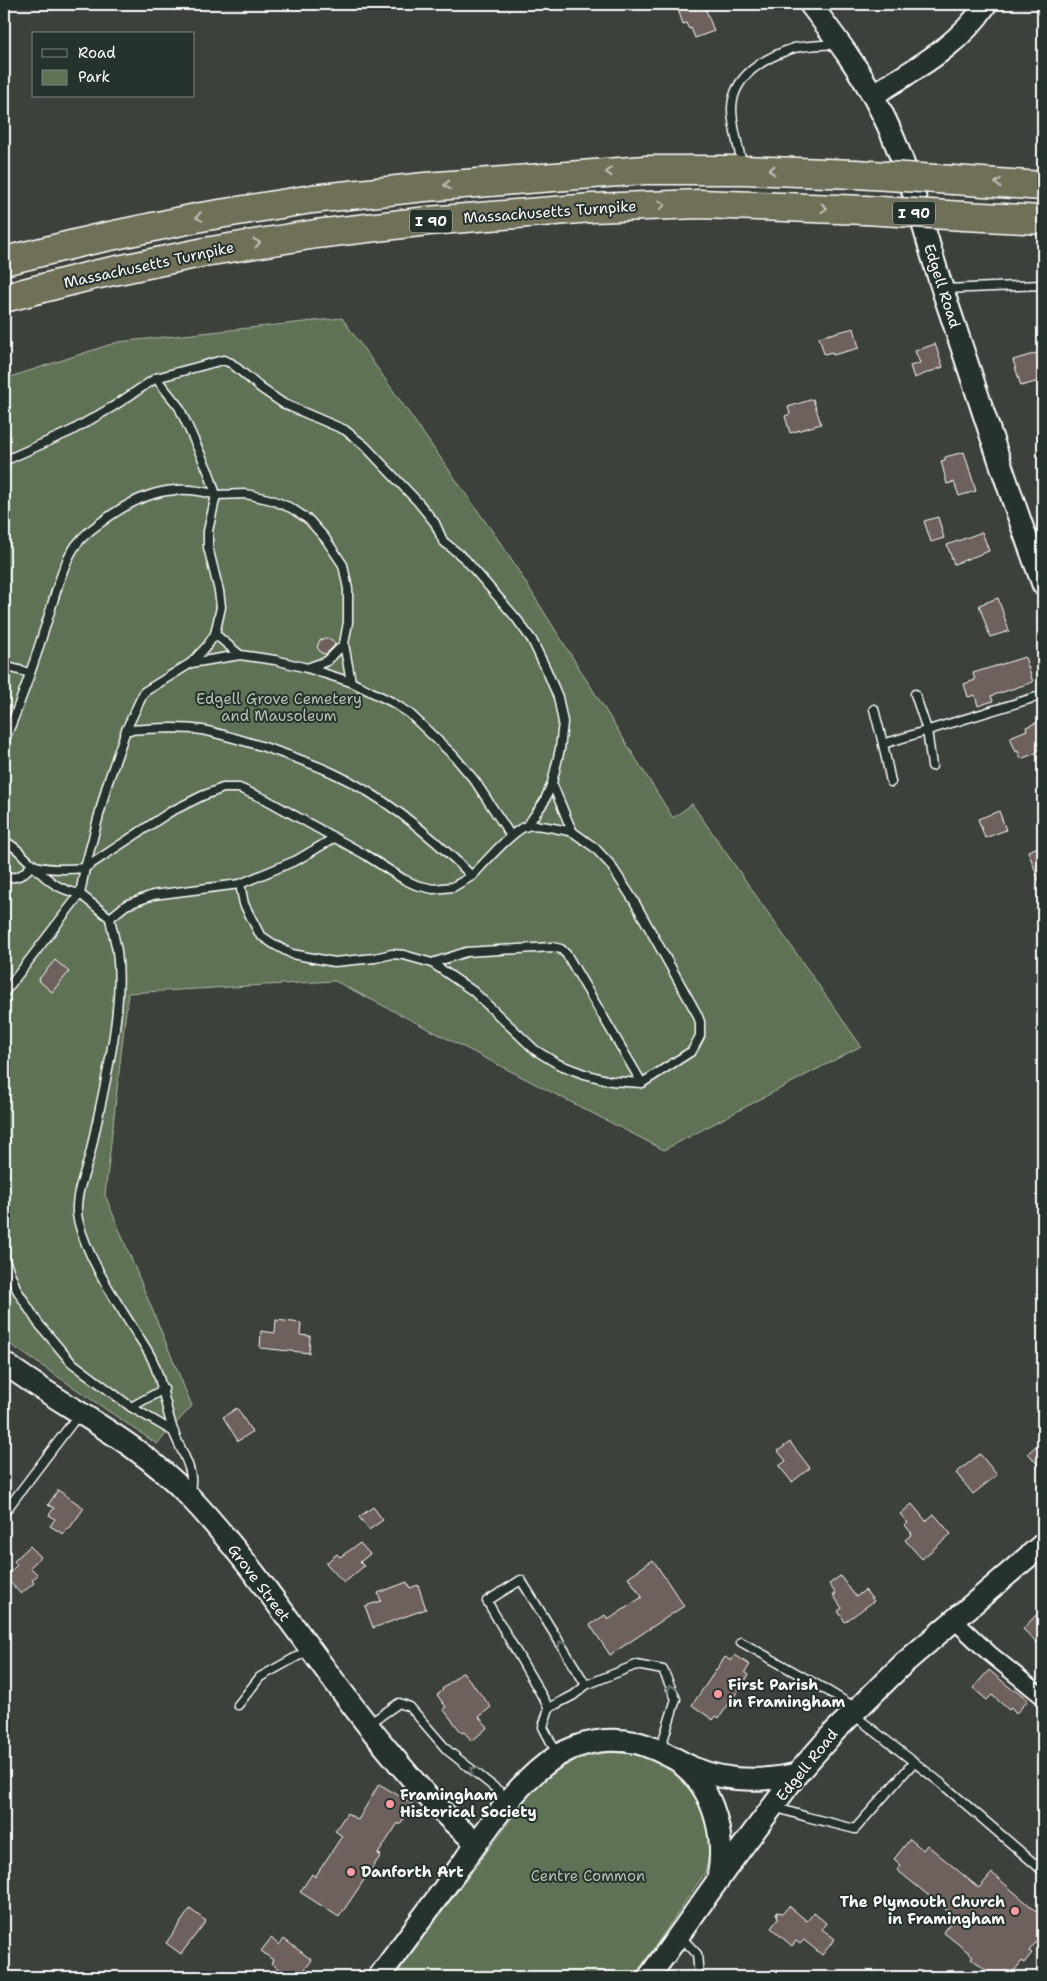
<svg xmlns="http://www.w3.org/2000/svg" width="1047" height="1981" font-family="'Shantell Sans',sans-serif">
<rect width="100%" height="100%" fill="#3c413b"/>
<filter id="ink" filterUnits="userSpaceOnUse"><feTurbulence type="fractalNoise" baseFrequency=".02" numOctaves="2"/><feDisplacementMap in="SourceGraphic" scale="10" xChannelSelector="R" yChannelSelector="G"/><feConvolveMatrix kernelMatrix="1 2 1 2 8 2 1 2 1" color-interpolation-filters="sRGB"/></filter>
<g filter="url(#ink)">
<g fill="#5f7256" stroke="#afb8aa">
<path d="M342 318 504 548 673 818 692 804 861 1046 664 1150 335 981 128 993 105 1195 192 1406 157 1444 4 1340V379L118 342Z"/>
<path d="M618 1752C625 1752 632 1752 638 1754 675 1765 708 1802 710 1842 711 1852 707 1863 705 1873L634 1977H394L528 1796C552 1769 581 1753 618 1752Z"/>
</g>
<g fill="#6e615d" stroke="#fff">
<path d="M676 4H697L699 7 704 5 714 31 695 38 691 28 689 29 686 23 683 24Z"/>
<path d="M854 328 859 348 833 355 832 352 824 354 819 337Z"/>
<path d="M935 344 943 367 914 378 910 366 920 363 915 351Z"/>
<path d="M1040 352 1041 354H1043V380L1021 386 1013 360Z"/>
<path d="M813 399 821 424 790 433 785 416 790 414 788 407Z"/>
<path d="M964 452 976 491 959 496 954 482 947 484 941 461 945 460V457Z"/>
<path d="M938 517 944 538 931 542 924 521Z"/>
<path d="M982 532 989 551 954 564 947 545Z"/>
<path d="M998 598 1009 631 990 637 979 605Z"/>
<path d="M325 638 332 640 335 645 326 654 321 653 317 647 320 640Z"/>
<path d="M1025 657 1033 682 991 696 993 701 978 706 975 695 968 697 964 684 975 680 973 673Z"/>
<path d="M1043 720V750L1021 759 1018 751 1016 752 1010 737 1027 730 1026 727Z"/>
<path d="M999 811 1006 830 985 838 978 819Z"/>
<path d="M1043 845V888H1042L1028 851Z"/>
<path d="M55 960 69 972 52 992 38 980Z"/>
<path d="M276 1320 301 1323 300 1335 310 1336 309 1353 260 1348 261 1331 275 1333Z"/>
<path d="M237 1408 252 1432 238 1441 223 1417Z"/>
<path d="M1043 1440V1471L1028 1453Z"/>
<path d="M790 1442 810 1468 792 1482 779 1466 786 1461 778 1451Z"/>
<path d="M980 1454 997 1475 973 1494 956 1473Z"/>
<path d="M58 1490 84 1508 69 1529 67 1528 63 1534 50 1526 55 1519 49 1515 54 1508 48 1505Z"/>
<path d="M912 1504 926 1521 934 1514 951 1534 922 1559 905 1540 912 1534 905 1525 908 1523 900 1514Z"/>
<path d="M373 1507 383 1520 369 1530 359 1517Z"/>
<path d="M360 1543 370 1554 360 1562 364 1566 344 1583 326 1563 337 1554 340 1557Z"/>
<path d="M30 1546 41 1557 30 1567 38 1575 32 1580 34 1583 21 1594 5 1577 17 1565 14 1561Z"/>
<path d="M653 1560 684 1606 610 1655 590 1625 605 1615 608 1620 642 1597 628 1577Z"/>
<path d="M840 1576 856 1597 865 1590 874 1601 845 1622 838 1611 842 1608 833 1595 836 1594 829 1584Z"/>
<path d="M407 1582 410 1588 418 1585 426 1609 373 1628 365 1606 381 1601 378 1593Z"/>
<path d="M1036 1615 1043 1622V1648L1023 1629Z"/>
<path d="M735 1655 750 1665 745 1672 749 1675 719 1718 716 1716 713 1720 692 1705 725 1657 731 1661Z"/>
<path d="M989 1670 1014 1691 1016 1690 1028 1700 1016 1714 1011 1708 1009 1710 992 1695 987 1700 973 1688Z"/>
<path d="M463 1672 491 1707 479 1717 488 1727 472 1741 464 1732 462 1733 443 1709 446 1707 437 1695 443 1690 442 1689Z"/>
<path d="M379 1784 413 1804 400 1825 398 1823 378 1854 381 1855 339 1917 300 1892 312 1874 315 1877 342 1836 335 1831 347 1813 358 1820Z"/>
<path d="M910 1839 923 1850 927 1845 979 1888 992 1873 1043 1917V1934L1029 1951 1032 1953 1024 1963 1022 1961 1010 1976 1006 1972 1002 1977H994L971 1958 973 1956 943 1932 955 1917 897 1870 901 1865 894 1859Z"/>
<path d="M789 1906 807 1921 814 1913 826 1923 822 1929 835 1939 822 1955 804 1940 800 1944 796 1941 792 1946 771 1928 778 1919 776 1912 783 1913Z"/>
<path d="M190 1909 206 1921 181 1954 166 1943Z"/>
<path d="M271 1938 279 1945 284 1939 312 1960 299 1977H289L271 1963 273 1960 261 1951Z"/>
</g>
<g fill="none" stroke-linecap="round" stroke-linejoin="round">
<g stroke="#fff" stroke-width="11">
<g id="lane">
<path d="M742 165C739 147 732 127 732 108 733 75 766 57 794 48 808 45 823 45 837 44"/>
<path d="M945 289 1043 285"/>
<path d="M4 461 71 431 114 406 156 378"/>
<path d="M191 663 207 646 215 634 240 655"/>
<path d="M4 666 30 673"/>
<path d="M307 668 351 682 344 644"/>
<path d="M351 682 392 702 410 714 454 756 475 781 511 836"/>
<path d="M915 694 927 730 932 766"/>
<path d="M874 709 883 744 1043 695"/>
<path d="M126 730 107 785 85 868 170 812 202 796 223 788H239L265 799 364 854 403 879 416 885 433 889 453 887 472 876"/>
<path d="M4 742C20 704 34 664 46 624 54 601 59 574 71 553 77 541 90 530 100 523 136 496 171 481 216 495L208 531V547L219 591 221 607 215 634"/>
<path d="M883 744 891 782"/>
<path d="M527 826 544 802 552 783"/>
<path d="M4 841C19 848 20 854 31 863 39 871 74 869 85 868L80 894 110 918 126 905 153 895 240 884 244 904 260 935 275 945 292 954 334 962 375 958 392 954 404 955 432 963 473 991 535 1050 558 1064 584 1074 611 1081 642 1083 692 1051 700 1036V1022L697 1014 634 901 610 864 595 848 573 832 569 824 552 783 560 749 563 722 558 697 547 671 532 640 516 618 465 559 443 541 435 523 418 502 365 446 345 430 284 404 262 389 231 363 223 360 156 378 179 407 209 473 216 495 246 494 272 500 291 508 309 520 325 538 343 565 348 589V622L344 644 327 661 307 668 275 660 240 655 191 663 144 692 126 730C150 729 177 726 202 730 223 734 244 741 264 747 288 755 312 763 335 774 387 798 432 836 472 876 483 865 513 829 527 826 536 823 563 830 573 832"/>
<path d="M4 876C17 880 23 875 32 865 49 881 57 889 80 894L4 993"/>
<path d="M240 884 297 860 334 838"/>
<path d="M110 918C112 929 115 940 117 951 125 1010 103 1091 91 1150 86 1173 73 1196 78 1220 87 1257 113 1296 133 1328 139 1337 146 1347 151 1357 163 1381 165 1408 174 1433 181 1452 197 1472 189 1493"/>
<path d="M432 963 466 952 552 947 561 949 567 955 642 1083"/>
<path d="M4 1258 17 1290 38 1323 71 1362 131 1407 164 1389"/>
<path d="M131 1407 174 1432"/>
<path d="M4 1513 79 1414"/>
<path d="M741 1642 823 1688 856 1708"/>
<path d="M238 1705 260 1677 309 1650"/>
<path d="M549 1708 574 1695 586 1685 636 1665 663 1670 676 1699 660 1750"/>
<path d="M854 1715 942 1784 1043 1871"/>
<path d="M369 1724 399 1703 410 1707 447 1750 509 1799"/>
<path d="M557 1754 543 1727 549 1708 487 1601 521 1580 586 1685"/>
<path d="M774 1807 807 1817 855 1829 914 1762"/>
<path d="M680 1936 697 1954 699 1977"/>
</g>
</g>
<g stroke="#fff" stroke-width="19">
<path id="street" d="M954 1620 989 1653 1043 1697"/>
</g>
<g stroke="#fff" stroke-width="25">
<g id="secondary">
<path d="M810 4C836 38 862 72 881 111 910 168 924 233 944 294 977 391 1007 489 1043 584"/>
<path d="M873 95C915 69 959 46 986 4"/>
<path d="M4 1363C65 1408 135 1439 188 1495 261 1572 318 1666 386 1748 414 1782 443 1816 477 1843"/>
<path d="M683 1765C715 1791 726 1839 718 1878"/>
<path d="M379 1977C407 1938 436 1900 464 1861 491 1824 518 1781 557 1756 581 1741 610 1737 638 1743 658 1748 674 1759 693 1768 727 1782 762 1782 797 1774"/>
<path d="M649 1977 728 1866 797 1774 834 1732 903 1664 1043 1544"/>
</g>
</g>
<g stroke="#fff" stroke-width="31">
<g id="highway">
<path d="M953 180 1043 186"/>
<path d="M964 216 1043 220"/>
<path d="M4 261 91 240 201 217 312 199 425 187 645 170H743L855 174"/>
<path d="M4 298 94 275 205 252 316 234 428 221 592 208 700 204 865 210"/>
</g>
</g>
<use href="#lane" stroke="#26332d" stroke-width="8"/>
<use href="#street" stroke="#26332d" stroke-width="15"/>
<use href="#secondary" stroke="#26332d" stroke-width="21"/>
<use href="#highway" stroke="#706f59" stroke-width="28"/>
<g stroke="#fff" stroke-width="31" stroke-linecap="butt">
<g id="highway-bridge">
<path d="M855 174 953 180"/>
<path d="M865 210 964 216"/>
</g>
</g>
<use href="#highway-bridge" stroke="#706f59" stroke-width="28"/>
</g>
<defs><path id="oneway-chevron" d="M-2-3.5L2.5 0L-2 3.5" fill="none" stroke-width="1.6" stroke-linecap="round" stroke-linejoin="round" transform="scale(1.25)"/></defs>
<g stroke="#bfbeb4">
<use href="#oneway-chevron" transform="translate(772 170) rotate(-179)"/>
<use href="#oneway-chevron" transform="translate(609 172) rotate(177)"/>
<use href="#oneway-chevron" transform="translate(998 183) rotate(-176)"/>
<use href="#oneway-chevron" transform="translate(447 185) rotate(175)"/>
<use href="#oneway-chevron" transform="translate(662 205) rotate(-1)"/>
<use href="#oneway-chevron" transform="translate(824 208) rotate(3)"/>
<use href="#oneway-chevron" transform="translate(199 217) rotate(169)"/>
<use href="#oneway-chevron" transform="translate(257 243) rotate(-10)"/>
</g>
<g stroke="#727a76">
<use href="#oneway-chevron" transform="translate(561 1644) rotate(-122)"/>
<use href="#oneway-chevron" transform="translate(671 1688) rotate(-114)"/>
<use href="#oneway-chevron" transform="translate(473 1770) rotate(-142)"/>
</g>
</g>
<g fill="#ff9aa2" stroke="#26332d" stroke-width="2">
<circle cx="718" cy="1694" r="5"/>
<circle cx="390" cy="1804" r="5"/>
<circle cx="351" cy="1872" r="5"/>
<circle cx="1015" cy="1911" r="5"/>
</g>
<g text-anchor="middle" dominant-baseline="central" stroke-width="4" stroke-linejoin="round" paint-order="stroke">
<g fill="#26332d" stroke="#bec2c0" stroke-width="1">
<rect x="893" y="201.5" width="42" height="23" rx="4"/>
<rect x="410" y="209.5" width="42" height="23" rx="4"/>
</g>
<g font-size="14" font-weight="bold" fill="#fff">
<text x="914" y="213">I 90</text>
<text x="431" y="221">I 90</text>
</g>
<g font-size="15" fill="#fff" stroke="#26332d">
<text transform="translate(550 212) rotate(-4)">Massachusetts Turnpike</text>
<text transform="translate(149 265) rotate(-12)">Massachusetts Turnpike</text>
<text transform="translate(942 286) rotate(72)">Edgell Road</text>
<text transform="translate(259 1583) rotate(53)">Grove Street</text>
<text transform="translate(807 1765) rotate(-51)">Edgell Road</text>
</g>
<g font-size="15" fill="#b7c0b3" stroke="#26332d">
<text x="279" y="699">Edgell Grove Cemetery<tspan x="279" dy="17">and Mausoleum</tspan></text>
<text x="588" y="1876">Centre Common</text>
</g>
<g font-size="15" font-weight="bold" fill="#fff" stroke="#26332d" text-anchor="start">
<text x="728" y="1685">First Parish<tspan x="728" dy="17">in Framingham</tspan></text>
<text x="400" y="1795">Framingham<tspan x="400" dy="17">Historical Society</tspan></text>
<text x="361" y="1872">Danforth Art</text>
<text x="1005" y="1902" text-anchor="end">The Plymouth Church<tspan x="1005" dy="17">in Framingham</tspan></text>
</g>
</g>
<rect width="1047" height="1981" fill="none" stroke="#26332d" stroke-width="20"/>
<rect x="10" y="10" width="1027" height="1961" fill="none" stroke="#fff" stroke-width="2" filter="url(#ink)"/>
<rect x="32" y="32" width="162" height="65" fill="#26332d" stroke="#7d8581"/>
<rect x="42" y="49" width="25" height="8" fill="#26332d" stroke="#7d8581"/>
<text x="78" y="58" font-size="15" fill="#ffffff">Road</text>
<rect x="42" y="70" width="25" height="15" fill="#5f7256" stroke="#7d8581"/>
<text x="78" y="82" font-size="15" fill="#ffffff">Park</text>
</svg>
